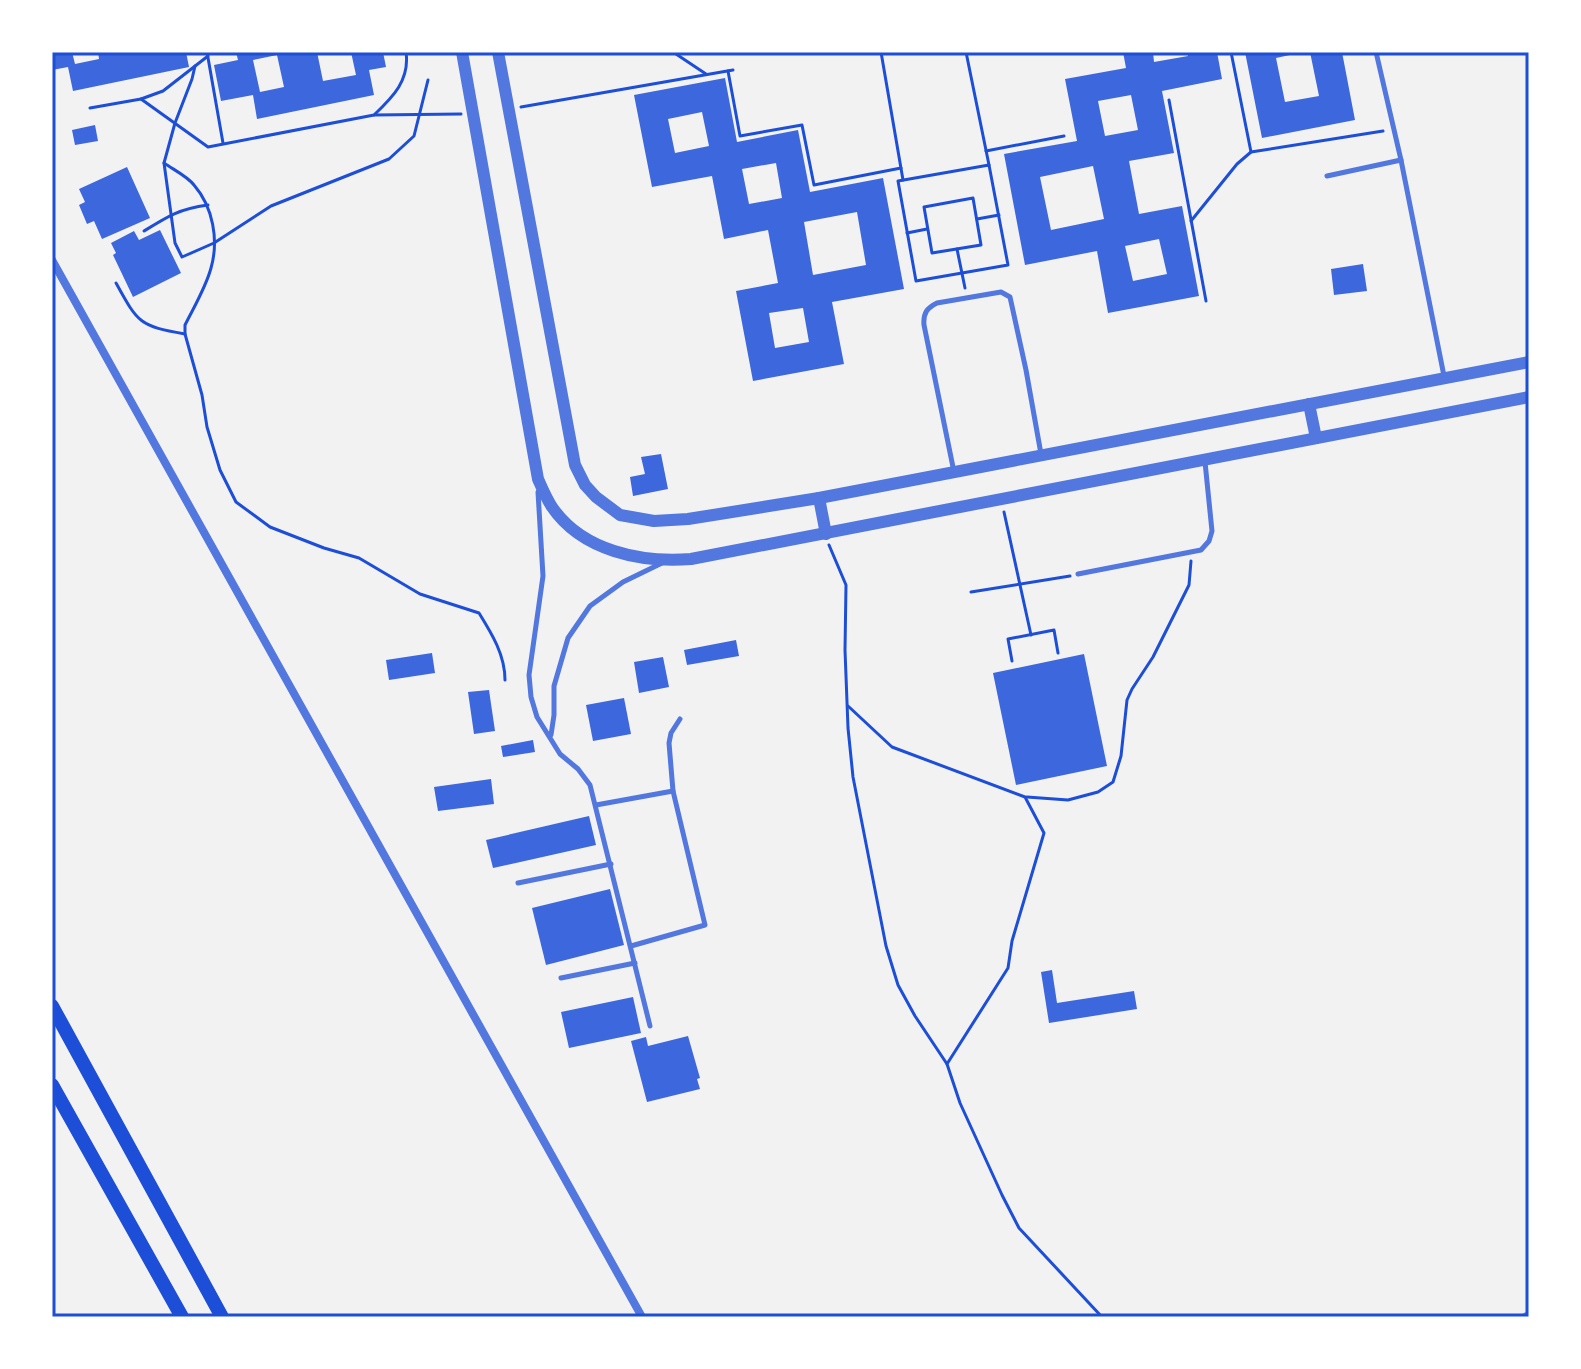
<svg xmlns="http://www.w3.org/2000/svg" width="1581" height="1369" font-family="'Noto Sans',sans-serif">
<rect width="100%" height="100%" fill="#f2f2f2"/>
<g fill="#3d67dc" fill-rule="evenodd">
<path d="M52 52H72L75 64 99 59 98 52H186L189 67 73 91 68 67 52 70Z"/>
<path d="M236 52H317L323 81 356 75 351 52H383L386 67 369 70 374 95 257 119 253 95 221 101 214 65 238 60ZM277 55 284 87 260 92 253 60Z"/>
<path d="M1123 52H1153L1154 62 1188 56 1187 52H1217L1222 79 1162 91 1174 153 1129 161 1139 214 1182 206 1199 296 1108 313 1097 251 1025 265 1004 154 1077 141 1065 79 1126 68ZM1131 95 1138 130 1105 136 1098 101ZM1093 166 1104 219 1051 230 1040 177ZM1159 239 1167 274 1133 281 1125 246Z"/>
<path d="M1245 52H1299V53L1276 58 1285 102 1319 96 1310 52H1342L1355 120 1262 138Z"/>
<path d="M725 78 737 142 798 130 810 192 883 178 904 289 832 302 844 364 753 381 736 291 778 283 768 230 724 239 712 176 652 187 634 95ZM702 112 709 146 675 153 668 119ZM776 163 782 198 749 204 742 169ZM857 212 866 265 813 275 804 222ZM803 308 809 342 775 348 769 313Z"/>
<path d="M95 125 98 141 75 145 72 130Z"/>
<path d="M127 167 150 218 102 239 94 221 87 224 79 205 85 202 79 189Z"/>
<path d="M160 230 181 273 133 297 113 255 116 253 111 243 134 231 139 240Z"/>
<path d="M1363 264 1367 291 1334 295 1331 269Z"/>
<path d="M661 454 668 489 633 496 630 477 645 474 641 457Z"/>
<path d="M736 640 739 656 687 665 684 650Z"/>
<path d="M432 653 435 673 389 680 386 660Z"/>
<path d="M1084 654 1107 766 1016 785 993 673Z"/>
<path d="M663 657 669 687 639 693 634 662Z"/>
<path d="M489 690 495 731 474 734 468 692Z"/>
<path d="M624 698 631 734 593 741 586 705Z"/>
<path d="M533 740 535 752 503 757 501 746Z"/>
<path d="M491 779 494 804 438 811 434 787Z"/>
<path d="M589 816 596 845 493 868 486 840Z"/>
<path d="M610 889 624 945 546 965 532 908Z"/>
<path d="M1052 970 1057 1003 1134 991 1137 1009 1049 1023 1041 972Z"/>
<path d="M633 997 641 1033 569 1048 561 1012Z"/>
<path d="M688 1036 700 1078 697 1079 700 1089 647 1102 631 1041 646 1037 648 1046Z"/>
</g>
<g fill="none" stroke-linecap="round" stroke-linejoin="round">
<g stroke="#1d4ed8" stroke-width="3">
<path d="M207 52 223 143"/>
<path d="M673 52 706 74"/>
<path d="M881 52 903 180"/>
<path d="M966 52 989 165"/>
<path d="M1231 52 1251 152 1383 131"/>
<path d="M195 66 192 79 175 123 164 163 175 243 182 257 214 243 271 206 389 159 414 136 428 80"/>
<path d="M728 71 740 136 802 125 814 185 901 168"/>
<path d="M141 99 163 91 208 56"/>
<path d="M1169 100 1206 301"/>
<path d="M521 107 733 70"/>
<path d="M90 108 141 99 208 147 374 115C393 97 410 80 406 52"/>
<path d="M374 115 461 114"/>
<path d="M986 151 1064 136"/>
<path d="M164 163C174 170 187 176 194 185 213 207 219 240 211 268 206 287 194 307 185 325V334L202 395 207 427 220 470 236 502 270 527 324 548 359 558 420 594 479 613C492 634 505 655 505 680"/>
<path d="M989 165 1008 265 916 281 898 181Z"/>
<path d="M973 198 981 245 932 253 924 207Z"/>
<path d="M977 219 999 215"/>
<path d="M1191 221 1237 164 1251 152"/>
<path d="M144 231C168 216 179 209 208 205"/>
<path d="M907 233 927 229"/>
<path d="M957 249 965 288"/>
<path d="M116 283C138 323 139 326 185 334"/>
<path d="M1004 512 1031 635"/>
<path d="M829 545 846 585 845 650 848 728 853 777 886 946 898 985 915 1016 947 1064 960 1103 1002 1195 1019 1228 1102 1317"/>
<path d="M971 592 1070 576"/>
<path d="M1012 661 1008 639 1054 630 1058 653"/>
<path d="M848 706 892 747 1025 797 1044 833 1012 941 1008 968 947 1064"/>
<path d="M1027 797 1068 800 1098 792 1113 782 1121 756 1127 700 1132 689 1153 657 1189 585 1191 561"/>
</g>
<g stroke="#5277de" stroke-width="5">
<path d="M1376 52 1401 160 1444 376"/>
<path d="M1327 176 1401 160"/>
<path d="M954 472 924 325C923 313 927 308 937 303L1001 292 1010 297 1026 370 1041 454"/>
<path d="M538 492 543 576 529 675 531 697 537 717 560 754 578 769 590 785 650 1026"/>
<path d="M1078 574 1201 550 1209 541 1212 531 1205 462"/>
<path d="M551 735 554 715V686L568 638 590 606 623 582 662 563"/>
<path d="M596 805 673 791"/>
<path d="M518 883 611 864"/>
<path d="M631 946 705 925 673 791 669 743 671 733 680 719"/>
<path d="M561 978 635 963"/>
</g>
<path stroke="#5277de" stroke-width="8" d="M52 260 642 1317"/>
<g stroke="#5277de" stroke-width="12">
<path d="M462 52 538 479C542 488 546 498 552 507 582 551 641 563 691 559L1529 397"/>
<path d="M498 52 575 465 585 485 596 497 620 515 654 521 688 519 819 498 1529 362"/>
<path d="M1309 404 1316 438"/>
<path d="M819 498 826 534"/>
</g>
<g stroke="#1d4ed8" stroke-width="14">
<path d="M52 1006 222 1317"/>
<path d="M52 1085 182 1317"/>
</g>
<path stroke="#7290e2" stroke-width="5" d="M1522 1317 1529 1313"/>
</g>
<rect width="1581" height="1369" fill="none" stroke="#ffffff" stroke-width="108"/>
<rect x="54" y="54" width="1473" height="1261" fill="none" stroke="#1d4ed8" stroke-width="3"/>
</svg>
